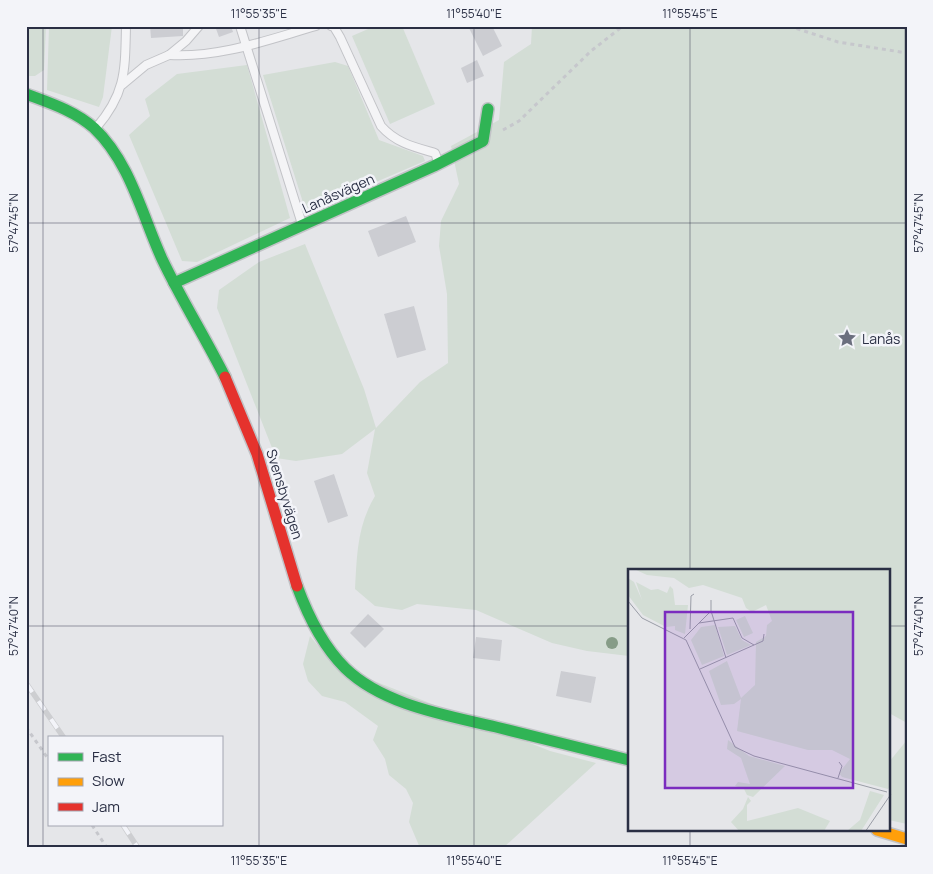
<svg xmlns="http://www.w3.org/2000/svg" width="933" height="874" font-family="Manrope,sans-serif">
<rect width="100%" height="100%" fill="#e5e6e9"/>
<g fill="#d3ddd5">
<path d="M26 26H46L44 70 35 76H26Z"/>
<path d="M49 26H112L103 97 99 107 47 90Z"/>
<path d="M375 26H402L435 104 390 124 352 36Z"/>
<path d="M532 26H907V723L889 713V570H629V656L587 651 552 643 476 610 417 604 402 610 375 606 355 589C357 555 357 526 375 496L367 473 375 429 342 454 296 461 276 458 217 308 219 290 259 262 305 244 364 389 376 428 420 382 448 363 447 294 439 246 441 221 459 184 451 146 499 120 504 62 531 44Z"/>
<path d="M335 62 348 66 379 140 423 156 425 161 306 212 263 75Z"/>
<path d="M247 65 290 218 197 262 182 261 129 135 150 116 145 99 177 74Z"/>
<path d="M310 636 334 665 550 751 596 763 503 848H420L409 822 413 803 406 789 389 775 385 759 373 740 378 726 345 702 322 696 308 681 303 664Z"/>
<path d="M907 740V824L889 820V762Z"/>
</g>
<g fill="#cccdd2">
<path d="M150 26H183V36L151 38Z"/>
<path d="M215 26H231L233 32 219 37Z"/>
<path d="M468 26H492L502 46 483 56Z"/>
<path d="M477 60 484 76 467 83 461 68Z"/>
<path d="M406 216 416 242 378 257 368 231Z"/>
<path d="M414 306 426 350 397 358 384 314Z"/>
<path d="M334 474 348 516 328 523 314 481Z"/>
<path d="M368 614 384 629 365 648 350 633Z"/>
<path d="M476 637 502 640 500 661 473 658Z"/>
<path d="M561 671 596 677 591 703 556 696Z"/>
</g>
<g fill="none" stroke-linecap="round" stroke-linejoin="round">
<g stroke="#c2c3c7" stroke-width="10">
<g id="lane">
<path d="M240 26 302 224"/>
<path d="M331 26 334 27 340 37 381 126C396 143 414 147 435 153L438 161"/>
<path d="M169 55C220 58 267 40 316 26"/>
<path d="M122 85 146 65 169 55 186 41 199 26"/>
<path d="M96 128C126 93 125 71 126 26"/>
</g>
</g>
<g stroke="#c2c3c7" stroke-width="14">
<g id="fast">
<path d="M26 94C50 103 75 111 94 128 130 162 142 215 162 259 181 299 205 337 225 377"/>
<path d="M174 283 434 166 483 141 488 109"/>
<path d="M297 586C308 616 322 645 345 668 383 705 446 715 496 727 540 738 585 749 629 760"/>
</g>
</g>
<g stroke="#c2c3c7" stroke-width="14">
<path id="slow" d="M877 830 907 839"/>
</g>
<g stroke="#c2c3c7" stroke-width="14">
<path id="jam" d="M225 377 257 454 297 586"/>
</g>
<g stroke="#c6c7cc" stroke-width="3" stroke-dasharray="4 4" stroke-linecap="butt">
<path d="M789 26 838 42 907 53"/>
<path d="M503 130 519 121 591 51 623 26"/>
<path d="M26 727 49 760"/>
<path d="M92 825 107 848"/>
</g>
<use href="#lane" stroke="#f4f4f6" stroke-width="8"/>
<use href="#fast" stroke="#30b455" stroke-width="11"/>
<use href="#slow" stroke="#ff9f0a" stroke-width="11"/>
<use href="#jam" stroke="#e5322d" stroke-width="11"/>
<g stroke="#cdced1" stroke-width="5.5">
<g id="rail">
<path d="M26 683 64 738"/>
<path d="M123 825 138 848"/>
</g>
</g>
<use href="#rail" stroke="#f3f4f9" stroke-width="4" stroke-dasharray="11" stroke-linecap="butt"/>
</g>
<circle fill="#869c87" cx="612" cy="643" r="6"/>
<path fill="none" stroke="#2a2f44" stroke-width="1" stroke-opacity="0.45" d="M43 26V848M259 26V848M474 26V848M690 26V570M905 26V848M26 223H907M26 626H629M889 626H907M690 830V848"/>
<defs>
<g id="sight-bare" transform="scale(1.5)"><path d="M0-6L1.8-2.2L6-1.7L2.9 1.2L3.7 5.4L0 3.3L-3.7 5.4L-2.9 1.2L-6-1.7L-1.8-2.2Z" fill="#6b6f7e" stroke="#f3f4f9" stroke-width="2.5" paint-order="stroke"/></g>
</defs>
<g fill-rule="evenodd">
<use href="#sight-bare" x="847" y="338"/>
</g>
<g text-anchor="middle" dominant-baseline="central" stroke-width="5" stroke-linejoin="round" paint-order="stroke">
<g font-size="14" fill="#2a2f44" stroke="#f3f4f9">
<text transform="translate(338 193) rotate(-24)">Lanåsvägen</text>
<text transform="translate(285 494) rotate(73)">Svensbyvägen</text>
</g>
<g font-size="14" fill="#2a2f44" stroke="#f3f4f9" text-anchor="start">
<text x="862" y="338">Lanås</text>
</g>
</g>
<g transform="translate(628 569)">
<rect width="262" height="262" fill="#e5e6e9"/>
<path d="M6 0H262V218L260 220 214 208 211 204 222 190 204 181H180L109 162 113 130 106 135 93 136 81 102 99 92 113 129 127 116 128 73 138 67 139 56 144 52 138 36 124 43 118 39 114 29 75 16 61 19 46 9 19 6ZM0 9 6 13 14 31 8 13 23 21 30 20 39 24 42 17 45 20 47 36H60L57 65 47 61V57L38 58 15 46 0 26ZM117 47 125 64 116 68 108 51ZM87 56 96 87 74 96 63 71 73 58ZM107 57 114 71 123 76 99 86 90 58ZM100 171 121 187 157 197 125 228 119 226 116 220 107 217 110 213 122 215 113 189 99 180ZM242 222 256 226 233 262H219L232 251ZM120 228 123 232 119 236V252L170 239 202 252 196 262H111L103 253 115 240Z" fill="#d3ddd5"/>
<path fill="none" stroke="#9a9da7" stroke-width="1" d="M0 32 14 49 58 71 107 178 126 187 259 223M83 42 98 89M71 54 105 49 114 69 126 76M62 60 63 27 66 25M56 69 83 42V31M72 100 135 72 136 65M210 209 214 197 211 193M237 263 263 225"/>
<path fill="#7b2cbf" fill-opacity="0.15" stroke="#7b2cbf" stroke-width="2.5" d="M37 43H225V219H37Z"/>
<rect width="262" height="262" fill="none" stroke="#2a2f44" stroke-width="2.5"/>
</g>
<rect width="933" height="874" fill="none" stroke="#f3f4f9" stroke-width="55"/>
<rect x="48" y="736" width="175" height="90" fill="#f3f4f9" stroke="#a3a5b1"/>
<rect x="58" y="753" width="25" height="8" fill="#30b455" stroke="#a3a5b1"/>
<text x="92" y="762" font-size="15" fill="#2a2f44">Fast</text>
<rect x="58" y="778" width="25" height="8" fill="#ff9f0a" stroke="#a3a5b1"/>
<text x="92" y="786" font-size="15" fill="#2a2f44">Slow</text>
<rect x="58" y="803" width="25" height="8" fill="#e5322d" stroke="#a3a5b1"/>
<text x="92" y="812" font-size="15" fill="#2a2f44">Jam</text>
<rect x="28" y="28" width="878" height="818" fill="none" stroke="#2a2f44" stroke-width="2"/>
<g font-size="12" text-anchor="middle" fill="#2a2f44">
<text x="259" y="18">11°55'35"E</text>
<text x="474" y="18">11°55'40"E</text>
<text x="690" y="18">11°55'45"E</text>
<text transform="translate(14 223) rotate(-90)" y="4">57°47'45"N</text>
<text transform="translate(919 223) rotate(-90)" y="4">57°47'45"N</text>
<text transform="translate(14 626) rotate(-90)" y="4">57°47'40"N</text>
<text transform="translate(919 626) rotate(-90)" y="4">57°47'40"N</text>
<text x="259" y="865">11°55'35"E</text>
<text x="474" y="865">11°55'40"E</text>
<text x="690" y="865">11°55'45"E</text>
</g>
</svg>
